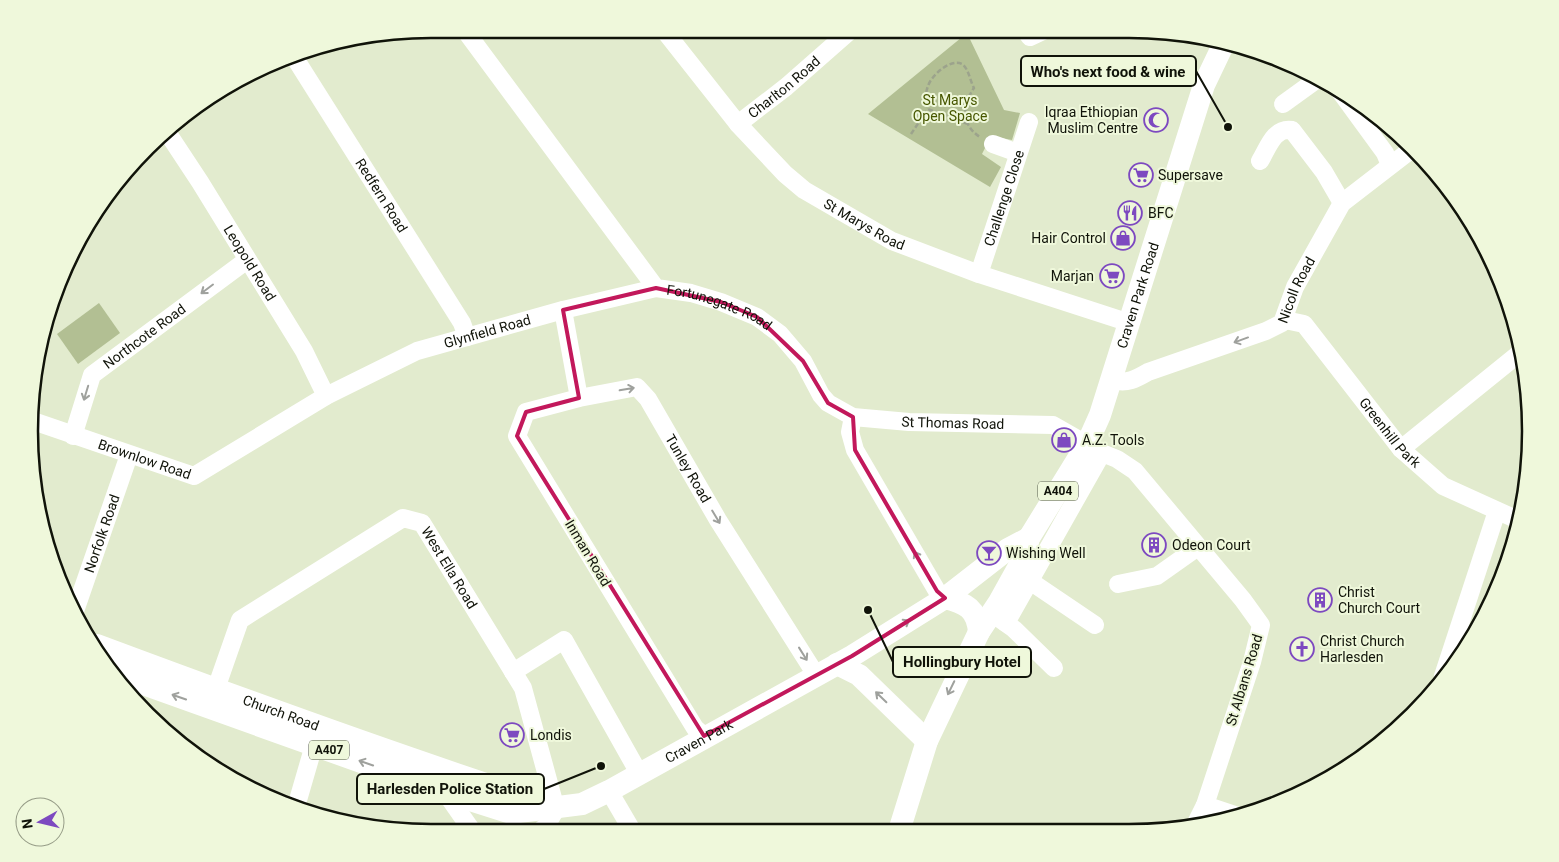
<svg xmlns="http://www.w3.org/2000/svg" width="1559" height="862" font-family="Roboto,sans-serif">
<rect width="100%" height="100%" fill="#e2ebce"/>
<g fill="#b2bf93">
<path d="M967 33 1004 110 1020 113 1012 140 991 136 982 154 1001 167 990 187 868 114Z"/>
<path d="M99 303 120 333 78 364 57 334Z"/>
</g>
<g fill="none" stroke-linecap="round" stroke-linejoin="round">
<g stroke="#9ca38c" stroke-width="2.5" stroke-dasharray="5 2.5" stroke-linecap="butt">
<path d="M968 124 928 109C925 101 925 94 928 86 931 76 950 58 962 64 969 69 970 81 974 88 962 105 961 125 980 137"/>
<path d="M911 134 928 109"/>
</g>
<g stroke="#fff" stroke-width="18">
<path id="s1" d="M464 29 656 288 691 293 721 302 757 317 780 334 803 361 821 395 828 403 853 417 909 422 1053 425 1102 453 1117 459 1135 471 1243 600 1261 625 1252 662 1205 805 1194 827"/>
<path id="s2" d="M663 29 738 124 785 174 804 190 892 241 979 274 1130 323"/>
<path d="M1024 29 1030 37 1047 29"/>
<path id="s3" d="M293 55 462 323 467 337"/>
<path d="M1339 90 1385 153 1390 165"/>
<path d="M1283 104 1319 78"/>
<path id="s4" d="M738 124 786 87 852 29"/>
<path id="s5" d="M167 132 200 182 304 351 326 396"/>
<path d="M993 144 1018 153"/>
<path d="M1260 161C1268 148 1274 127 1292 130L1324 172 1342 203"/>
<path id="s6" d="M979 274 1029 122"/>
<path d="M563 310 579 398"/>
<path id="s7" d="M1285 320 1304 324 1401 449 1443 486 1518 520"/>
<path id="s8" d="M1113 380C1127 384 1136 379 1148 372L1266 331 1282 323 1295 287 1342 203 1412 149"/>
<path d="M853 417 850 432 855 450 937 591 945 598"/>
<path id="s9" d="M33 421 194 476 326 396 417 351 563 310 656 288"/>
<path id="s10" d="M73 436 92 375 247 260"/>
<path d="M1401 449 1521 352"/>
<path d="M1021 575 1095 625"/>
<path d="M1118 584 1157 576 1198 547"/>
<path id="s11" d="M75 611 129 455"/>
<path d="M997 617 1014 629 1054 668"/>
<path d="M1006 623 1102 453"/>
<path d="M513 672 564 640 640 775"/>
<path d="M1443 676 1497 511"/>
<path id="s12" d="M212 700 240 620 403 518 422 523 523 688 556 809 546 826 539 832"/>
<path id="s13" d="M704 736 695 728 517 436 526 412 579 398 637 387 648 399 718 520 816 675"/>
<path d="M609 791 633 832"/>
<path d="M445 792 473 832"/>
<path d="M1205 805 1238 816"/>
<path d="M296 807 314 745"/>
</g>
<g stroke="#fff" stroke-width="22">
<path d="M945 598C966 603 977 609 979 632"/>
<path id="s14" d="M97 645C239 698 381 750 525 797L546 809"/>
<path d="M837 664 859 675 927 741"/>
<path id="s15" d="M115 674 445 792 511 813 582 804 609 791 852 656 945 598 1008 549 1029 538"/>
<path id="s16" d="M899 831 927 741 979 632 999 602 1024 557 1029 538 1087 444 1100 415 1204 85 1225 41"/>
</g>
</g>
<defs><path id="oneway-shaft" d="M-6 0H5M1.5-3L5.5 0L1.5 3" fill="none" stroke-width="1.6" stroke-linecap="round" stroke-linejoin="round" transform="scale(1.25)"/></defs>
<g stroke="#9fa19d">
<use href="#oneway-shaft" transform="translate(207 289) rotate(143)"/>
<use href="#oneway-shaft" transform="translate(1241 340) rotate(160)"/>
<use href="#oneway-shaft" transform="translate(627 389) rotate(-10)"/>
<use href="#oneway-shaft" transform="translate(86 393) rotate(107)"/>
<use href="#oneway-shaft" transform="translate(716 517) rotate(59)"/>
<use href="#oneway-shaft" transform="translate(918 558) rotate(-120)"/>
<use href="#oneway-shaft" transform="translate(903 624) rotate(-31)"/>
<use href="#oneway-shaft" transform="translate(803 654) rotate(58)"/>
<use href="#oneway-shaft" transform="translate(951 688) rotate(116)"/>
<use href="#oneway-shaft" transform="translate(179 697) rotate(-161)"/>
<use href="#oneway-shaft" transform="translate(881 697) rotate(-136)"/>
<use href="#oneway-shaft" transform="translate(366 763) rotate(-161)"/>
</g>
<path fill="none" stroke="#c2185b" stroke-width="4" stroke-linejoin="round" d="M656 288 721 302 757 317 803 361 828 403 853 417 855 450 937 591 945 598 852 656 704 736 517 436 526 412 579 398 563 310Z"/>
<defs>
<g id="mosque-ring" transform="scale(1.25)"><circle r="9.5" fill="#eff8db" stroke="#7d49c0" stroke-width="1.5"/><path d="M3.5-4.9A6 6 0 1 0 3.5 4.9A5 5 0 1 1 3.5-4.9Z" fill="#7d49c0"/></g>
<g id="supermarket-ring" transform="scale(1.25)"><circle r="9.5" fill="#eff8db" stroke="#7d49c0" stroke-width="1.5"/><path d="M-6-5.5h2.5l.6 2H6L4.5 2H-2.5L-4.4-4H-6ZM-1.5 3.2a1.3 1.3 0 1 0 .1 0ZM3 3.2a1.3 1.3 0 1 0 .1 0Z" fill="#7d49c0"/></g>
<g id="restaurant-ring" transform="scale(1.25)"><circle r="9.5" fill="#eff8db" stroke="#7d49c0" stroke-width="1.5"/><path d="M-5-6h1v4h1v-4h1v4h1v-4h1v5L-1.5 .5V6h-2V.5L-5-1ZM5-6V6H3V1.5H1.5Q1.5-4 5-6Z" fill="#7d49c0"/></g>
<g id="shop-ring" transform="scale(1.25)"><circle r="9.5" fill="#eff8db" stroke="#7d49c0" stroke-width="1.5"/><path d="M-5-2.5h2.3a2.7 3.5 0 0 1 5.4 0H5L5.5 6h-11ZM-1.5-2.5h3a1.5 2.3 0 0 0-3 0Z" fill="#7d49c0"/></g>
<g id="building-ring" transform="scale(1.25)"><circle r="9.5" fill="#eff8db" stroke="#7d49c0" stroke-width="1.5"/><path d="M-4-6H4V6H1V3H-1V6H-4ZM-2.5-4.3h1.7v1.8h-1.7ZM.8-4.3h1.7v1.8H.8ZM-2.5-1h1.7V.8h-1.7ZM.8-1h1.7V.8H.8Z" fill="#7d49c0"/></g>
<g id="bar-ring" transform="scale(1.25)"><circle r="9.5" fill="#eff8db" stroke="#7d49c0" stroke-width="1.5"/><path d="M-6-5H6L.8 .8V4.5H3.5V6h-7V4.5H-.8V.8Z" fill="#7d49c0"/></g>
<g id="church-ring" transform="scale(1.25)"><circle r="9.5" fill="#eff8db" stroke="#7d49c0" stroke-width="1.5"/><path d="M-1.2-6h2.4v3.5h3.3v2.4h-3.3V6h-2.4V-.1h-3.3v-2.4h3.3Z" fill="#7d49c0"/></g>
</defs>
<g fill-rule="evenodd">
<use href="#mosque-ring" x="1156" y="120"/>
<use href="#supermarket-ring" x="1141" y="175"/>
<use href="#restaurant-ring" x="1130" y="213"/>
<use href="#shop-ring" x="1123" y="238"/>
<use href="#supermarket-ring" x="1112" y="276"/>
<use href="#shop-ring" x="1064" y="440"/>
<use href="#building-ring" x="1154" y="545"/>
<use href="#bar-ring" x="989" y="553"/>
<use href="#building-ring" x="1320" y="600"/>
<use href="#church-ring" x="1302" y="649"/>
<use href="#supermarket-ring" x="512" y="735"/>
</g>
<g text-anchor="middle" dominant-baseline="central" stroke-width="4" stroke-linejoin="round" paint-order="stroke">
<g fill="#eff8db" stroke="#535848" stroke-width="1">
<rect x="1038" y="481.5" width="40" height="19" rx="4"/>
<rect x="309" y="740.5" width="40" height="19" rx="4"/>
</g>
<g font-size="12" font-weight="bold" fill="#101309">
<text x="1058" y="491">A404</text>
<text x="329" y="750">A407</text>
</g>
<g font-size="14" fill="#101309" stroke="#eff8db">
<text stroke="none"><textPath href="#s4" startOffset="59">Charlton Road</textPath></text>
<text stroke="none"><textPath href="#s3" startOffset="166">Redfern Road</textPath></text>
<text stroke="none"><textPath href="#s6" startOffset="80">Challenge Close</textPath></text>
<text stroke="none"><textPath href="#s2" startOffset="284">St Marys Road</textPath></text>
<text stroke="none"><textPath href="#s5" startOffset="155">Leopold Road</textPath></text>
<text stroke="none"><textPath href="#s8" startOffset="216">Nicoll Road</textPath></text>
<text stroke="none"><textPath href="#s16" startOffset="590">Craven Park Road</textPath></text>
<text stroke="none"><textPath href="#s1" startOffset="389">Fortunegate Road</textPath></text>
<text stroke="none"><textPath href="#s9" startOffset="499">Glynfield Road</textPath></text>
<text stroke="none"><textPath href="#s10" startOffset="129">Northcote Road</textPath></text>
<text stroke="none"><textPath href="#s1" startOffset="670">St Thomas Road</textPath></text>
<text stroke="none"><textPath href="#s7" startOffset="158">Greenhill Park</textPath></text>
<text stroke="none"><textPath href="#s9" startOffset="118">Brownlow Road</textPath></text>
<text stroke="none"><textPath href="#s13" startOffset="590">Tunley Road</textPath></text>
<text stroke="none"><textPath href="#s11" startOffset="82">Norfolk Road</textPath></text>
<text transform="translate(588 553) rotate(59)">Inman Road</text>
<text stroke="none"><textPath href="#s12" startOffset="349">West Ella Road</textPath></text>
<text transform="translate(1244 680) rotate(-73)">St Albans Road</text>
<text stroke="none"><textPath href="#s14" startOffset="196">Church Road</textPath></text>
<text stroke="none"><textPath href="#s15" startOffset="624">Craven Park</textPath></text>
</g>
<g font-size="14" fill="#475700" stroke="#eff8db">
<text x="950" y="100">St Marys<tspan x="950" dy="16">Open Space</tspan></text>
</g>
<g font-size="14" fill="#101309" stroke="#eff8db" text-anchor="start">
<text x="1138" y="112" text-anchor="end">Iqraa Ethiopian<tspan x="1138" dy="16">Muslim Centre</tspan></text>
<text x="1158" y="175">Supersave</text>
<text x="1148" y="213">BFC</text>
<text x="1106" y="238" text-anchor="end">Hair Control</text>
<text x="1094" y="276" text-anchor="end">Marjan</text>
<text x="1082" y="440">A.Z. Tools</text>
<text x="1172" y="545">Odeon Court</text>
<text x="1006" y="553">Wishing Well</text>
<text x="1338" y="592">Christ<tspan x="1338" dy="16">Church Court</tspan></text>
<text x="1320" y="641">Christ Church<tspan x="1320" dy="16">Harlesden</tspan></text>
<text x="530" y="735">Londis</text>
</g>
</g>
<path d="M0 0H1559V862H0ZM431 38H1129A393 393 0 0 1 1522 431V431A393 393 0 0 1 1129 824H431A393 393 0 0 1 38 431V431A393 393 0 0 1 431 38Z" fill="#eff8db" fill-rule="evenodd"/>
<path fill="none" stroke="#101309" stroke-width="2.5" d="M431 38H1129A393 393 0 0 1 1522 431V431A393 393 0 0 1 1129 824H431A393 393 0 0 1 38 431V431A393 393 0 0 1 431 38Z"/>
<path fill="none" stroke="#101309" stroke-width="2" d="M1228 127L1196 71M868 610L893 662M601 766L544 789"/>
<g fill="#101309" stroke="#eff8db" stroke-width="2">
<circle cx="1228" cy="127" r="5"/>
<circle cx="868" cy="610" r="5"/>
<circle cx="601" cy="766" r="5"/>
</g>
<g fill="#eff8db" stroke="#101309" stroke-width="2">
<rect x="1021" y="56" width="175" height="30" rx="5"/>
<rect x="893" y="647" width="138" height="30" rx="5"/>
<rect x="357" y="774" width="187" height="30" rx="5"/>
</g>
<g font-size="15" text-anchor="middle" font-weight="bold" fill="#101309">
<text x="1108" y="77">Who's next food &amp; wine</text>
<text x="962" y="667">Hollingbury Hotel</text>
<text x="450" y="794">Harlesden Police Station</text>
</g>
<g transform="translate(40 822) rotate(262)"><circle r="24" fill="#eff8db" stroke="#969c87"/>
<path d="M0-4L9 19L0 12L-9 19Z" fill="#7d49c0"/>
<text y="-8" font-size="14" font-weight="bold" text-anchor="middle" fill="#101309">N</text>
</g>
</svg>
